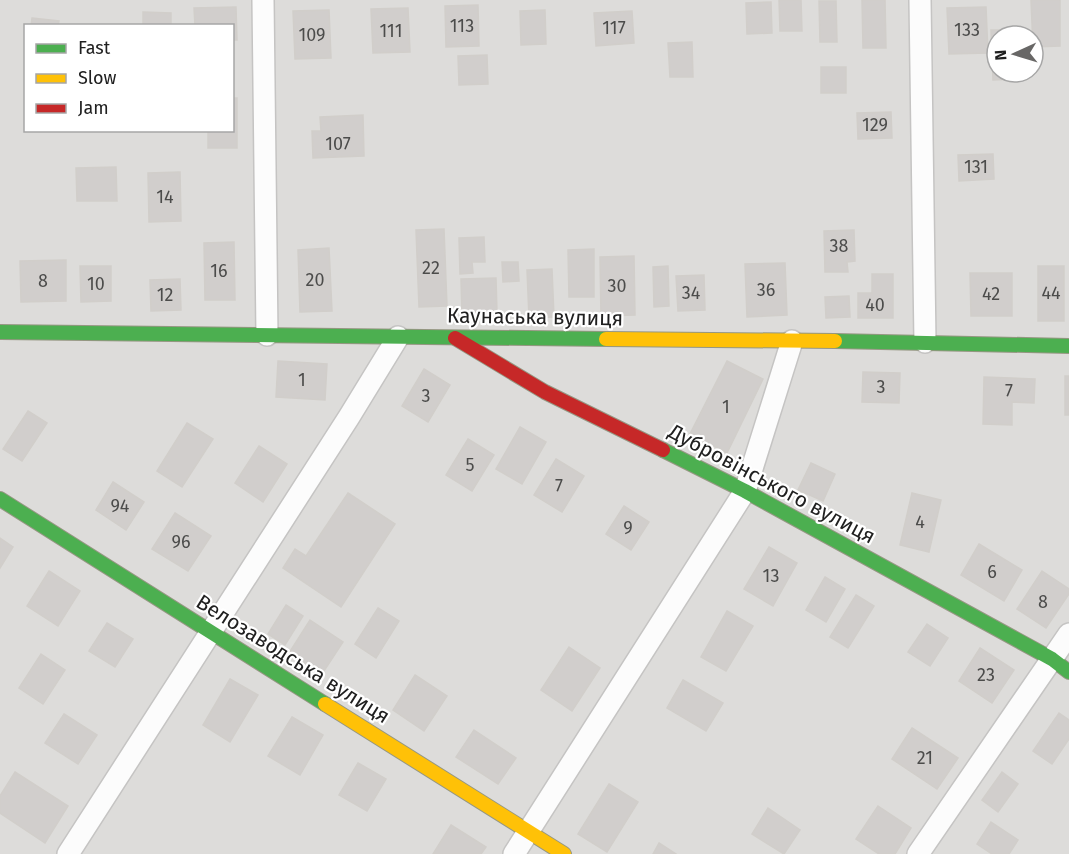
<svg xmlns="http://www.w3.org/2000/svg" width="1069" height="854" font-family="'Fira Sans',sans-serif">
<rect width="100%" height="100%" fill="#eeece9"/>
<path fill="#dddcda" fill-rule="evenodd" d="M0 0H1069V854H0ZM26 26H232V130H26ZM997 36H1033V72H997Z"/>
<g fill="#d1cecc" stroke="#d1ceca" stroke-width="1.5">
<path d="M779 0H801L802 31H780Z"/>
<path d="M862 0H885L886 48H863Z"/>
<path d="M1031 0H1060V46L1033 47Z"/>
<path d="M819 1H836L837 42H820Z"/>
<path d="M771 2 772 33 747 34 746 3Z"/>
<path d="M478 5 479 46 446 47 445 6Z"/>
<path d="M236 7 237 40H232V26H195L194 8Z"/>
<path d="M986 7 988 53 949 54 947 8Z"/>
<path d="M408 8 410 52 373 53 371 9Z"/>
<path d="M329 10 331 58 295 59 293 11Z"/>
<path d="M545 10 546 44 521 45 520 11Z"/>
<path d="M632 11 634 43 596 46 594 13Z"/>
<path d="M143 12 171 13V26H143Z"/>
<path d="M32 18 59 21 58 26H31Z"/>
<path d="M991 30H1017V36H997V72H1018V79L993 80Z"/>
<path d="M692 42 693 77H670L668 43Z"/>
<path d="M487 55 488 84 459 85 458 56Z"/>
<rect x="821" y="67" width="25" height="26"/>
<path d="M232 98H237V148H208V130H232Z"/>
<path d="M891 112 892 138 858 139 857 113Z"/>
<path d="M363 115 364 156 313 158 312 131H321L320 117Z"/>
<path d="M993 154 994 179 959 181 958 155Z"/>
<path d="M116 167 117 201H77L76 168Z"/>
<path d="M180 172 181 221 149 222 148 173Z"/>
<path d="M444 229 447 306 419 307 416 230Z"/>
<path d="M854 230 855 261 847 262 848 272H825L824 231Z"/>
<path d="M484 237 485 262H472L473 273 460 274 459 238Z"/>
<path d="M234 242 235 300H205L204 243Z"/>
<path d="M329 248 332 311 300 312 298 250Z"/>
<path d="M594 249V297H569L568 250Z"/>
<path d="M634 256 635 315 601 316 600 257Z"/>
<path d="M66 260V301L21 302 20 261Z"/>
<path d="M502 262H518L519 281 503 282Z"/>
<path d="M785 263 787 315 747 317 745 264Z"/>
<path d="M80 266H111V301L81 302Z"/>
<path d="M668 266 669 306 654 307 653 267Z"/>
<rect x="1038" y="266" width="26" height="55"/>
<path d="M552 269 554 317 529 318 527 270Z"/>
<path d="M970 273H1012V316H971Z"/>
<path d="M872 274H893V318H858V293H872Z"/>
<path d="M704 275 705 310 678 311 676 276Z"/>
<path d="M496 278 497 313 462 314 461 279Z"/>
<path d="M180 279 181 310 151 311 150 280Z"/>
<path d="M849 296 850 317 826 318 825 297Z"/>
<path d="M278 361 327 364 325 400 276 397Z"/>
<path d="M727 361 763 379 727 453 690 434Z"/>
<path d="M424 369 450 385 428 422 402 406Z"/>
<path d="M863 372 900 373 899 403 862 402Z"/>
<rect x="1065" y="376" width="4" height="39"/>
<path d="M984 377 1035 379 1034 403 1012 402V425L983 424Z"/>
<path d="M28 411 47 423 22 461 3 449Z"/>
<path d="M187 423 213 439 182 487 157 471Z"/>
<path d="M520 427 546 442 522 484 496 469Z"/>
<path d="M468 439 494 455 472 491 446 475Z"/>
<path d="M259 446 287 464 263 502 235 483Z"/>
<path d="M556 459 584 476 562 512 534 495Z"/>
<path d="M811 463 835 474 823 501 798 490Z"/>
<path d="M113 482 144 502 126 530 96 510Z"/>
<path d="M348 493 395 524 341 607 283 568 295 549 306 556Z"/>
<path d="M912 493 941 500 929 552 900 545Z"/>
<path d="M624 506 649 522 631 550 606 534Z"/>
<path d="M175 513 211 536 188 571 152 549Z"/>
<path d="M0 538 13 547 0 568Z"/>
<path d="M979 544 1022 570 1004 601 961 575Z"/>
<path d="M769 547 797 563 773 606 744 589Z"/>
<path d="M49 571 80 591 58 626 27 606Z"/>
<path d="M1042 571 1069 589V594L1046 628 1017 609Z"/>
<path d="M825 577 845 589 826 622 806 610Z"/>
<path d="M856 595 874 606 848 648 830 637Z"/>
<path d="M286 605 303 616 285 645 268 634Z"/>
<path d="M378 608 399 621 376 658 355 644Z"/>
<path d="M727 611 753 626 726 671 701 657Z"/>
<path d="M310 620 343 642 322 674 289 653Z"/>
<path d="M107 623 133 639 115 667 89 651Z"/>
<path d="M927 624 948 638 930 666 908 652Z"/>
<path d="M569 647 600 668 572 711 541 690Z"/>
<path d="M980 648 1014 670 992 703 959 681Z"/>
<path d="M41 654 65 670 43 704 19 688Z"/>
<path d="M415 675 447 696 424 731 393 710Z"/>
<path d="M230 679 258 695 230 742 203 725Z"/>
<path d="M683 680 723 703 706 731 667 708Z"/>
<path d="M1059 713 1069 720V739L1052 764 1033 751Z"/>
<path d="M64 714 97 735 78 764 45 743Z"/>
<path d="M292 717 323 735 300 775 268 756Z"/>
<path d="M912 728 958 758 937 789 892 759Z"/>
<path d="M474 730 516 758 498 784 456 757Z"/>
<path d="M358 763 386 779 367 811 339 795Z"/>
<path d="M15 772 68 806 45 843 0 813V796Z"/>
<path d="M1002 772 1018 784 998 812 982 800Z"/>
<path d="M609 784 638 802 607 852 578 834Z"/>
<path d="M878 806 911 828 895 854H879L856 839Z"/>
<path d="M768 808 800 830 784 854 752 834Z"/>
<path d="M991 822 1018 840 1009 854H992L977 844Z"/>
<path d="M451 825 486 847 481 854H433Z"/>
<path d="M659 843 676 854H653Z"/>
</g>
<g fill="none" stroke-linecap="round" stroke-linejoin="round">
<g stroke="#c5c4c3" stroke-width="24">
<g id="street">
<path d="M263 0 267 335"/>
<path d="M920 0 925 342"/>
<path d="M68 854 349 417 398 337"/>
<path d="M514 854 745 491 792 341"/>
<path d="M918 854 1069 634"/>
</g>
</g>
<g stroke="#959782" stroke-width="16">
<g id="fast">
<path d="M0 332 606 339"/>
<path d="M835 341 1069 346"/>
<path d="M663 450 745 491 1052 659 1069 672"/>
<path d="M0 499 325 704"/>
</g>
</g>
<g stroke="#959782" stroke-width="16">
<g id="slow">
<path d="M606 339 835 341"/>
<path d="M325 704 564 854"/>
</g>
</g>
<g stroke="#959782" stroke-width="16">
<path id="jam" d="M455 338 545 392 663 450"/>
</g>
<use href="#street" stroke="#fcfcfc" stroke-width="21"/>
<use href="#fast" stroke="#4caf50" stroke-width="14"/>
<use href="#slow" stroke="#ffc107" stroke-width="14"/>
<use href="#jam" stroke="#c62828" stroke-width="14"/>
</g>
<g text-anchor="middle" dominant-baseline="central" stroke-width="4.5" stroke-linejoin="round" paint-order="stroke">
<g font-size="18" fill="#4c4c4b">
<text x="462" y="26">113</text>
<text x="614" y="28">117</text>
<text x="967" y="30">133</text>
<text x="391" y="31">111</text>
<text x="312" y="35">109</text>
<text x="875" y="125">129</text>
<text x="338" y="144">107</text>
<text x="976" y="167">131</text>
<text x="165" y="197">14</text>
<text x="839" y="246">38</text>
<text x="431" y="268">22</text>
<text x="219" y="271">16</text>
<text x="315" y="280">20</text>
<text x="43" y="281">8</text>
<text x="96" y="284">10</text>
<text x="617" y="286">30</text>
<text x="766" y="290">36</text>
<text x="691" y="293">34</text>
<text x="1051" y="293">44</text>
<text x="991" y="294">42</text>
<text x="165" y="295">12</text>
<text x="875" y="305">40</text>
<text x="302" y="380">1</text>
<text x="881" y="387">3</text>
<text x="1009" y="391">7</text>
<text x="426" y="396">3</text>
<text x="726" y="407">1</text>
<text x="470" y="465">5</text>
<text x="559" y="486">7</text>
<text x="120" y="506">94</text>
<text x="920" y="522">4</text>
<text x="628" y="528">9</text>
<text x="181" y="542">96</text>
<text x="992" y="572">6</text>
<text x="771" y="576">13</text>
<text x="1043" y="602">8</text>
<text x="986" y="675">23</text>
<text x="925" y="758">21</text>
</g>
<g font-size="21" fill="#202020" stroke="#fff">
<text transform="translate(535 317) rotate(1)">Каунаська вулиця</text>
<text transform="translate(772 484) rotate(28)">Дубровінського вулиця</text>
<text transform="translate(293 659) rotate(32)">Велозаводська вулиця</text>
</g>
</g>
<rect x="24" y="24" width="210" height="108" fill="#ffffff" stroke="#a6a6a6" stroke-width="1.5"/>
<rect x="36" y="44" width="30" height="9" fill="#4caf50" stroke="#a6a6a6" stroke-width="1.5"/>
<text x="78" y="54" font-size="18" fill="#202020">Fast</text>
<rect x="36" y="74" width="30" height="9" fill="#ffc107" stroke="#a6a6a6" stroke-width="1.5"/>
<text x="78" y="84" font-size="18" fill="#202020">Slow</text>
<rect x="36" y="104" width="30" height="9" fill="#c62828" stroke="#a6a6a6" stroke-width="1.5"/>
<text x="78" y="114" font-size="18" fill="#202020">Jam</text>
<g transform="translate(1015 54) rotate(266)"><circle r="28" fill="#ffffff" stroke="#a6a6a6" stroke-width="1.5"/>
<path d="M0-4.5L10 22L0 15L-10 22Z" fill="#686766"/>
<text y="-9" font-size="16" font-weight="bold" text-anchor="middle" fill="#202020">N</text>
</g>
</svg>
